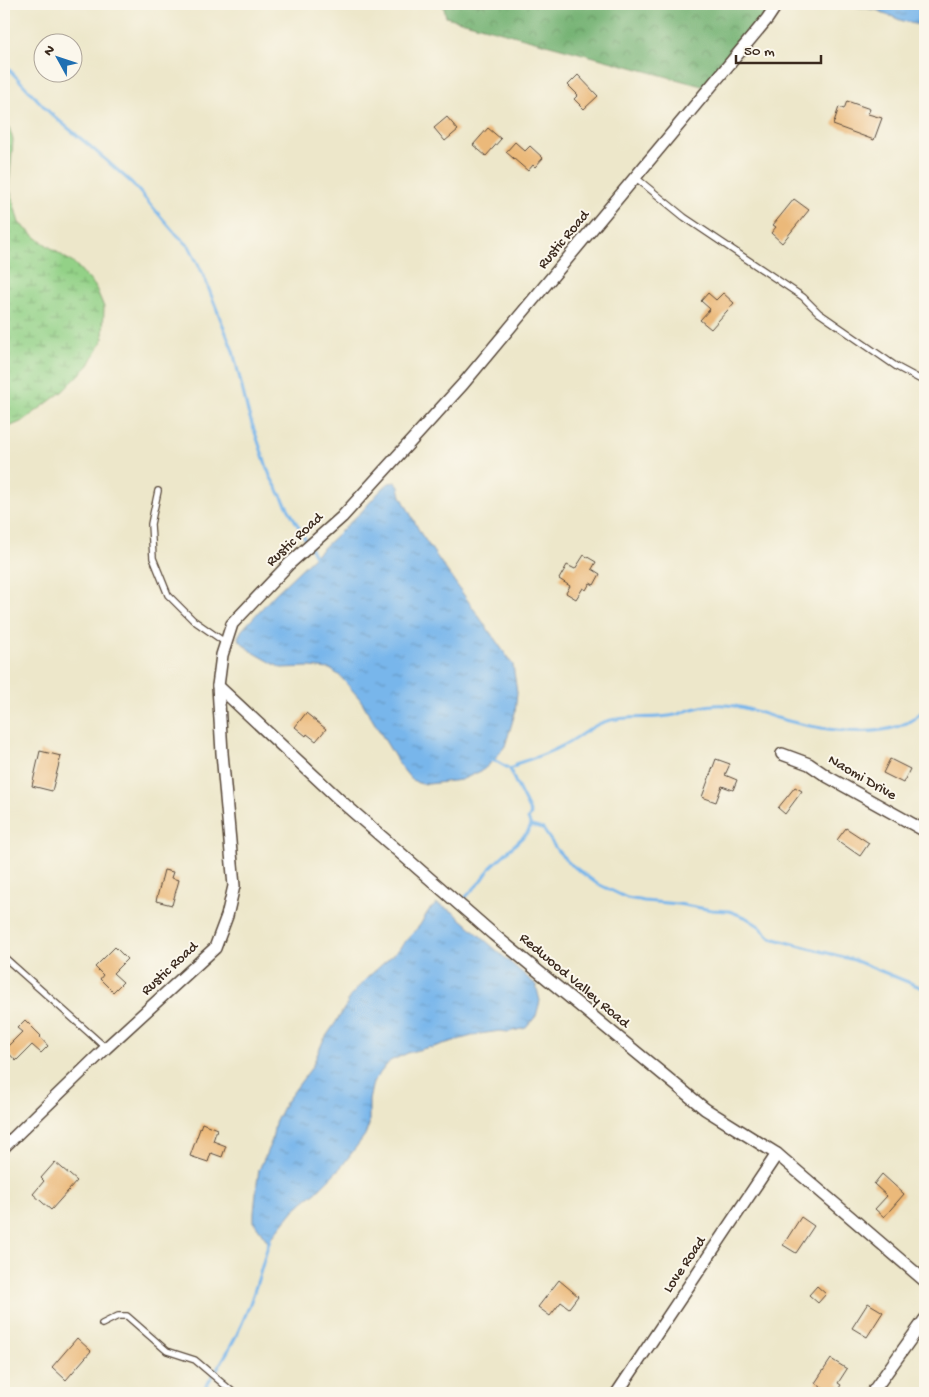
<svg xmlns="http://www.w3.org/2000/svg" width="929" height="1397" font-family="'Gochi Hand',sans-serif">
<defs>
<pattern id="forest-crowns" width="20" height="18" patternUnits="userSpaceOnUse" patternTransform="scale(1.25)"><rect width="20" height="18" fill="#76b374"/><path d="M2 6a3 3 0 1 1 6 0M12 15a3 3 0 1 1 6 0" fill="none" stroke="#62925f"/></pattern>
<pattern id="wetland-marsh" width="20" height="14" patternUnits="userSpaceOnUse" patternTransform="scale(1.25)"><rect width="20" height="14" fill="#93d187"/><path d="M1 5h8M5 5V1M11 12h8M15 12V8" fill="none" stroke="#79aa6e"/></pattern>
<pattern id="water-ripples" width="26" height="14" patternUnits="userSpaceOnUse" patternTransform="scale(1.25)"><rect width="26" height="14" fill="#78b6eb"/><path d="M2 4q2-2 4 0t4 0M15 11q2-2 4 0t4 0" fill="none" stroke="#6494be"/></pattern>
</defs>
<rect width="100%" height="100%" fill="#fbf7ec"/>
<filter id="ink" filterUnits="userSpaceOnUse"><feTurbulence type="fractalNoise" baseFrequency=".02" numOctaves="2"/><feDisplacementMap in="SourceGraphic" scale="10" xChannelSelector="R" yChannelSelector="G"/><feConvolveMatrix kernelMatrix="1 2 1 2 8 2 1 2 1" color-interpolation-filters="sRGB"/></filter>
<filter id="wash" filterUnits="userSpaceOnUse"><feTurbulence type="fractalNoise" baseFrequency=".0096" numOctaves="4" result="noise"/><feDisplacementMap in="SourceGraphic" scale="20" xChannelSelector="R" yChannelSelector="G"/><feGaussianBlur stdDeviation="1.12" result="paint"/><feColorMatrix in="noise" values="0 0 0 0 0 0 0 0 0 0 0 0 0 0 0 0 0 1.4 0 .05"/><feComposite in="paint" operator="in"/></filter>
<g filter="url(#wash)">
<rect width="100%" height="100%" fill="#ede7ca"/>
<path fill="url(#forest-crowns)" stroke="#586e49" d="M443 4H779L709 88 446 17Z"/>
<path fill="url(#wetland-marsh)" stroke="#677e52" d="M4 111 13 140 9 186 19 223 38 239 76 265 95 286 104 307 103 339 89 365 63 391 23 421 4 429Z"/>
<g fill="url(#water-ripples)" stroke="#5a7084">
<path d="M841 4H925V25L914 24 900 20 877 10Z"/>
<path d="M395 482 399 487 401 496 421 534 513 665 517 693 515 713 505 746 494 760 483 770 461 780 428 784 418 783 411 779 401 767 360 699 340 676 330 669 309 667 281 668 251 651 239 640 238 637 242 630 274 595 362 511 382 489 389 483Z"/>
<path d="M437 904 453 912 536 985 540 1001 536 1016 526 1028 508 1032 500 1031 479 1034 443 1044 431 1048 430 1047 410 1052 390 1061 384 1068 373 1082 369 1100V1125L365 1135 342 1166 317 1191 304 1201 294 1210 268 1242 254 1222V1213L257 1183 259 1170 272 1140 275 1123 285 1103 312 1067 323 1041 336 1022 347 1004 349 998 354 992 367 978 396 952 420 925 429 910Z"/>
</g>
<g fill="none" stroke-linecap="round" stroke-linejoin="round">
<g stroke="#78b6eb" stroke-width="3">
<path d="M4 64 51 114 91 147 132 183 174 232 189 246 203 274 233 351 248 412 270 476 315 556"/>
<path d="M510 769 516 766 515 764C532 759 549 753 564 745 579 738 591 725 607 721 628 715 654 720 675 715 681 714 687 710 693 709 703 706 715 704 726 705 744 706 760 713 777 718 816 729 897 746 925 708"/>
<path d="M531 826 543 829 557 850 569 863 596 883 627 898 644 901 678 904 712 910 729 911 745 917 759 926 771 938 854 960 925 989"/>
<path d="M461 902 483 879 491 867 527 833 531 826 528 819 531 814C524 798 515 784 510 769L494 760"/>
<path d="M201 1393C218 1369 234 1344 245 1316 256 1291 262 1265 270 1239"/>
</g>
</g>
<g id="blocks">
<g fill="#ebb97a">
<path d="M578 75 598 96 584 109 574 99 578 95 568 85Z"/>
<path d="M847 101 870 109 868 114 882 118 874 140 833 125 839 107 844 109Z"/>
<path d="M447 117 458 130 445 141 434 128Z"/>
<path d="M488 128 501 139 486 156 473 145Z"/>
<path d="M515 142 525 151 530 146 543 158 535 167 533 165 528 171 506 152Z"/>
<path d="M794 199 809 210 782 243 771 233 776 227 773 225Z"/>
<path d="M708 293 716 300 723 293 734 303 711 329 700 320 710 309 701 301Z"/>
<path d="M584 555 596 562 592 569 600 574 594 585 590 583 586 590 583 588 576 599 566 593 570 586 559 579 567 565 575 569Z"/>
<path d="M306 713 326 729 316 741 307 734 306 736 295 727Z"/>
<path d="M40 751 61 756 52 791 32 786Z"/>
<path d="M716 759 730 764 725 775 737 780 733 790 722 786 716 802 702 797Z"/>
<path d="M890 759 910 769 903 783 883 773Z"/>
<path d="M795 787 802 791 785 814 778 808Z"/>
<path d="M846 828 869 843 860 856 837 840Z"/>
<path d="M164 870 173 872 171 878 179 880 172 905 156 901Z"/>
<path d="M115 947 127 959 113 973 123 982 113 992 100 979 103 975 95 967Z"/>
<path d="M25 1020 41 1036 40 1037 48 1046 41 1053 32 1045 16 1061 5 1049 22 1032 17 1028Z"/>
<path d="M202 1123 217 1129 213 1141 226 1146 222 1157 211 1153 208 1162 190 1156Z"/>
<path d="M55 1162 77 1181 51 1210 33 1194 44 1181 41 1178Z"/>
<path d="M882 1174 904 1194 884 1217 875 1209 887 1196 874 1184Z"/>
<path d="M801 1217 814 1226 796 1253 783 1245Z"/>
<path d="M559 1280 578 1296 569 1308 561 1302 550 1316 538 1307Z"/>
<path d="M817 1286 826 1294 818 1303 809 1295Z"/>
<path d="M868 1303 883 1312 867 1337 852 1328Z"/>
<path d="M77 1338 91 1351 66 1380 52 1367Z"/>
<path d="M831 1359 847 1369 838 1383 841 1385 836 1393H830L815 1383Z"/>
</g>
</g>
</g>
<g filter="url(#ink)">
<use href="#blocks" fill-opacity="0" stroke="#564638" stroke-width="1"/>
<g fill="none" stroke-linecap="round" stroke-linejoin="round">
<g stroke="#564638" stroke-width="8">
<g id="service">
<path d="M635 177 684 217 803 297 819 313 897 367 925 382"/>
<path d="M158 491 151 524 153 558 168 595 193 620 226 643"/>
<path d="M4 957 106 1048"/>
<path d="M102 1324 118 1316H127L167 1351 195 1360 234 1393"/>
</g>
</g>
<g stroke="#564638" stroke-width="14">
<g id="minor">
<path d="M218 686 342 802 493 934 705 1109 777 1154 925 1281"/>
<path d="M782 754 809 764 828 777 925 831"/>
<path d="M4 1147 106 1048 215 948 227 916 234 886 222 753 218 686 222 655 232 624 289 564 342 517 463 384 767 19 777 4"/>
<path d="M617 1393 777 1154"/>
<path d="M872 1393 925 1319"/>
</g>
</g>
<use href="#service" stroke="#fff" stroke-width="5.5"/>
<use href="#minor" stroke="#fff" stroke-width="11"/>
</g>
</g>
<g text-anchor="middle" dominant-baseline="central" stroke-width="4" stroke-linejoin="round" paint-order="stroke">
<g font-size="15" fill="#3b2a1e" stroke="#fbf7ec">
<text transform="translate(564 240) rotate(-50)">Rustic Road</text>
<text transform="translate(295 540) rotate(-43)">Rustic Road</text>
<text transform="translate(862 778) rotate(30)">Naomi Drive</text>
<text transform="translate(170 969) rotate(-43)">Rustic Road</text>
<text transform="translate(574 981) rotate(40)">Redwood Valley Road</text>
<text transform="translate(685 1265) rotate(-56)">Love Road</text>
</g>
</g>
<rect width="929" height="1397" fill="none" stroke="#fbf7ec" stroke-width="20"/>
<g transform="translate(58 58) rotate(310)"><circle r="24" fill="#fbf7ec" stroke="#aea59a"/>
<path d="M0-4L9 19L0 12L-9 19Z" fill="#1f6fb2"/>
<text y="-8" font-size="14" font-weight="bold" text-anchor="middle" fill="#3b2a1e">N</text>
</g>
<path d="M736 55v8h85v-8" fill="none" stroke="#3b2a1e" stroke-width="2.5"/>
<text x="744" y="55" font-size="15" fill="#3b2a1e" stroke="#fbf7ec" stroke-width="4" paint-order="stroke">50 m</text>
</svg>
